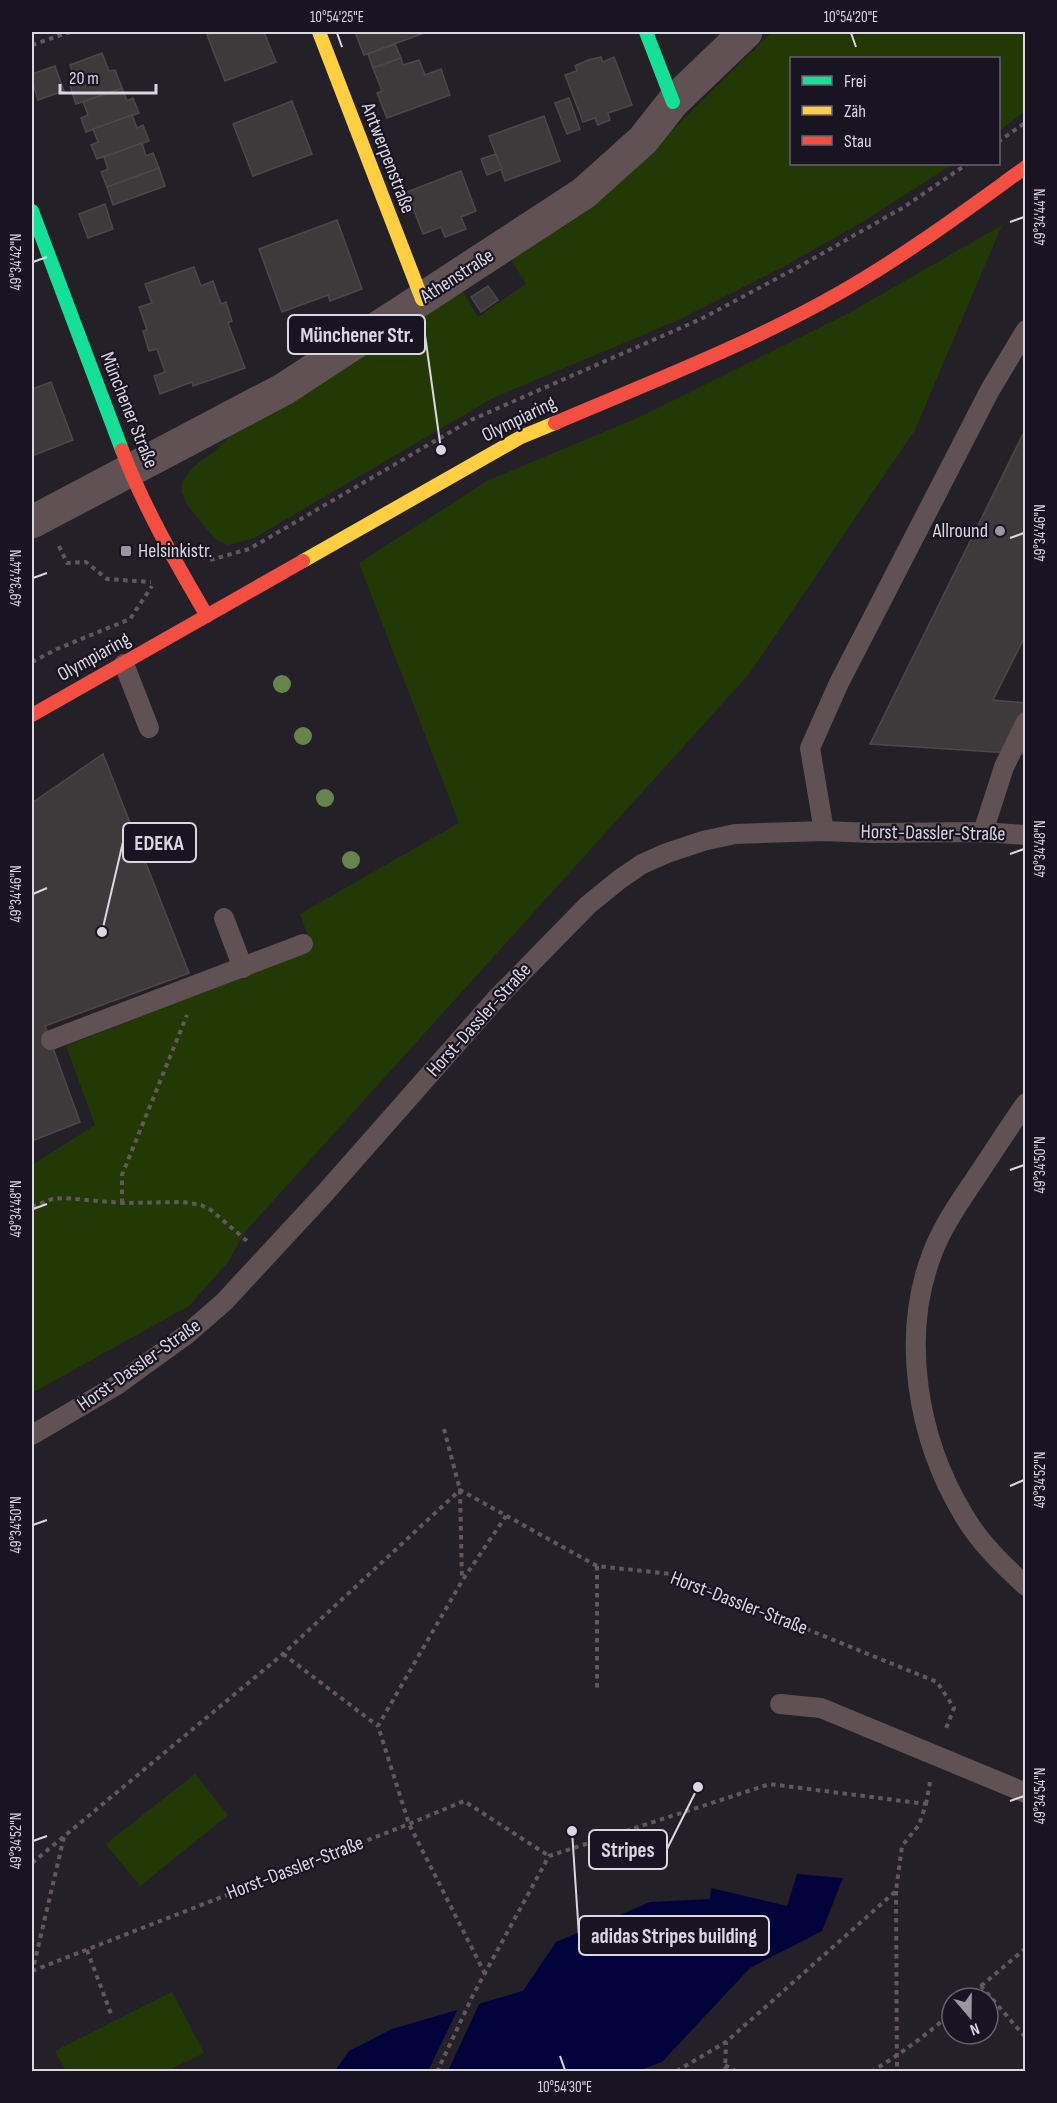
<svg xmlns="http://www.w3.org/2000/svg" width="1057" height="2103" font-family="'Sofia Sans Condensed',sans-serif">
<rect width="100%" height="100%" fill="#232028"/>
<g fill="#233905">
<path d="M772 32H1025V111L999 131 998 58H792V164H953L864 221 783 267 676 321 493 398 254 538 227 545 215 539 188 506 181 492 183 481 193 467 215 451 239 427 463 292 478 317 526 284 510 258 611 190Z"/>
<path d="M1002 225 915 430 749 674 245 1232 228 1262 189 1306 32 1393V1165L95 1125 66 1046 313 949 300 914 459 823 359 563 487 481 644 415 849 313Z"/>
<path d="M195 1774 228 1815 140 1886 106 1844Z"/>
<path d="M172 1992 204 2053 167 2071H66L55 2051Z"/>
</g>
<path fill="#03033c" d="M797 1874 843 1878 822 1931 750 1968 662 2062 635 2072H334L349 2051 392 2029 523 1991 556 1942 650 1902 710 1899 711 1888 787 1906Z"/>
<path fill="#232028" d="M481 2000 448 2071H428L459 2007Z"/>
<g fill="#3e3a3b" stroke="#4c4849" stroke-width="1.5">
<path d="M216 32H264L276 62 225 81 207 35Z"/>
<path d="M355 32H427L364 55Z"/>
<path d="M395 44 401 58 373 68 368 54Z"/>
<path d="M102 53 109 71 115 70 122 88 76 104 70 86 77 84 70 65Z"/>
<path d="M601 57 603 62 614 57 632 105 608 113 610 120 598 125 595 118 583 122 565 75 577 71 575 66 588 60Z"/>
<path d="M401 58 403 65 419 60 425 75 441 69 450 95 387 118 377 93 382 91 373 68Z"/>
<path d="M55 66 64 91 38 100 32 81V74Z"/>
<path d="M122 88 127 101 133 98 139 113 86 132 81 118 88 115 83 102Z"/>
<path d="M569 98 580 129 567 134 555 103Z"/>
<path d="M292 101 312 154 253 176 233 124Z"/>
<path d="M132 115 137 128 143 125 149 141 97 159 91 145 98 142 93 129Z"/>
<path d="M544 116 560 161 505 181 489 136Z"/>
<path d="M142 143 146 156 153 153 159 168 107 187 101 172 108 169 104 157Z"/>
<path d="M496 154 502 169 487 175 481 159Z"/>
<path d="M159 168 165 186 113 205 107 187Z"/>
<path d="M461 171 476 211 461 217 466 229 445 237 441 227 423 234 407 192Z"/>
<path d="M105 204 113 229 88 238 79 214Z"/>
<path d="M337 220 362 289 330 301 328 295 282 312 259 249Z"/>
<path d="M194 267 201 286 213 281 221 304 226 302 232 321 228 323 245 368 193 386 192 382 160 394 154 376 165 372 157 349 149 351 143 331 147 330 139 307 152 303 145 284Z"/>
<path d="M488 286 498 300 481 312 471 297Z"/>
<path d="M51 382 73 440 32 456V389Z"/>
<path d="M1026 428V634L993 700 1026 703V754L870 744Z"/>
<path d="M103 754 189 973 45 1026 80 1122 32 1141V803Z"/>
</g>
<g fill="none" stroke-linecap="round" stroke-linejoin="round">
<g stroke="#62575b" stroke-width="4" stroke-dasharray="4.5 4.5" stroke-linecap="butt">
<path d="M32 45 70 32"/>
<path d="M998 142 1026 122"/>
<path d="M59 546 67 563 86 562 107 579 151 582"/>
<path d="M210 560 249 549 263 541 471 420 701 319 802 265 904 207 967 164"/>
<path d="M32 662 57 649 130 619 152 586"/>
<path d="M122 1203V1175L187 1015"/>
<path d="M32 1207 52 1199 64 1198 122 1203 183 1202 201 1205 211 1210 247 1241"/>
<path d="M444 1429 460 1490 462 1580"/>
<path d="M597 1566V1688"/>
<path d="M283 1654 378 1726"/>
<path d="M926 1804 930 1782"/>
<path d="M32 1863 283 1654 460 1490 597 1566 671 1574 937 1682 954 1708 945 1731"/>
<path d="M896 1891 897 2072"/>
<path d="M87 1950 111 2014"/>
<path d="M32 1971 409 1824 464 1801 549 1856"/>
<path d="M32 1973 64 1837"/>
<path d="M485 1974 409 1824 378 1726 462 1581 506 1516"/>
<path d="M981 1986 1026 1948"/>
<path d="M967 1998 981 1986 1026 2038"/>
<path d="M725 2065 737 2072"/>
<path d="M437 2072 473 1995 549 1856 770 1784 926 1804 919 1825 902 1846 896 1891 726 2042 675 2072"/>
<path d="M725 2072 726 2043"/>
<path d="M871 2072C900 2054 927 2035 952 2012"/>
</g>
<g stroke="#605154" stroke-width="20">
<path d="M124 664 149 728"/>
<path d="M824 831 810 748 839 683 990 390 1026 330"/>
<path d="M983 832 1004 767 1026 722"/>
<path d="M224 918 243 968"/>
<path d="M51 1040 303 944"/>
<path d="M1026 1103C1008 1128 992 1154 975 1179 959 1203 942 1227 932 1254 900 1338 918 1439 963 1514 979 1542 1002 1564 1026 1586"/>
<path d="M32 1435 117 1385 186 1335 224 1302 325 1193 496 999 588 905 620 879 642 864 667 853 703 841 735 834 824 831 872 833 983 832 1026 835"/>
<path d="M780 1704 821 1708 1026 1793"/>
</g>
<path stroke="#605154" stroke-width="33" d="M32 522 284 389 584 193 643 140 673 102 746 32"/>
<g stroke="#16e098" stroke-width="14">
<path d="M646 32 673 102"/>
<path d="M32 211 122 450"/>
</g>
<g stroke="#ffcf43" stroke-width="14">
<path d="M319 32 422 299"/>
<path d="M303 561 521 437 555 423"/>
</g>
<g stroke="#f24e42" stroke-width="14">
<path d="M555 423C651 382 750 344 841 292 906 255 966 210 1026 167"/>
<path d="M122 450C144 508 176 563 207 616"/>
<path d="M32 715 303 561"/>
</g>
</g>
<g fill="#68844d">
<circle cx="282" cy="684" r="9"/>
<circle cx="303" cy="736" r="9"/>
<circle cx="325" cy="798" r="9"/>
<circle cx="351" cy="860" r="9"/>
</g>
<path fill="none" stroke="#dad7e1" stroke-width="2" d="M337 33 342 47M851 33 856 47M1010 222 1024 217M33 262 47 257M1010 538 1024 533M33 578 47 573M1010 854 1024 849M33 894 47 888M1010 1170 1024 1165M33 1209 47 1204M1010 1486 1024 1480M33 1525 47 1520M1010 1801 1024 1796M33 1841 47 1836M560 2056 565 2070"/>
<g fill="#9a97a0" stroke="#191422" stroke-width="2">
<circle cx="1000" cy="531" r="6"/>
<rect x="120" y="545" width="12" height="12" rx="3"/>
</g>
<g text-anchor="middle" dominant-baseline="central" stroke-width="4.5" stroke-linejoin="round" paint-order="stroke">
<g font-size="20" fill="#dad7e1" stroke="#191422">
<text transform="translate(388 158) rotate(69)">Antwerpenstraße</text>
<text transform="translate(457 276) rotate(-33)">Athenstraße</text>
<text transform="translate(129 410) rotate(68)">Münchener Straße</text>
<text transform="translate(519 419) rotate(-26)">Olympiaring</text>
<text transform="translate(94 657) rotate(-29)">Olympiaring</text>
<text transform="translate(933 833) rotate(1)">Horst-Dassler-Straße</text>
<text transform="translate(479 1020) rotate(-48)">Horst-Dassler-Straße</text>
<text transform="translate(139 1365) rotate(-35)">Horst-Dassler-Straße</text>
<text transform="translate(739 1603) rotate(21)">Horst-Dassler-Straße</text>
<text transform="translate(295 1868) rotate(-21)">Horst-Dassler-Straße</text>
</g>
<g font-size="20" fill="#dad7e1" stroke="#191422" text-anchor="end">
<text x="988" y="531">Allround</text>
<text x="138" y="551" text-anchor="start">Helsinkistr.</text>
</g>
</g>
<path fill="none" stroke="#dad7e1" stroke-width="2" d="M441 450L425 335M102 932L123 842M698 1787L667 1849M572 1831L579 1936"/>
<g fill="#dad7e1" stroke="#191422" stroke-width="2">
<circle cx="441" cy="450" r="6"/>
<circle cx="102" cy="932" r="6"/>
<circle cx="698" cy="1787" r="6"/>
<circle cx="572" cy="1831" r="6"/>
</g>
<g fill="#191422" stroke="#dad7e1" stroke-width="2">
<rect x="288" y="315" width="137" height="39" rx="6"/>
<rect x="123" y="823" width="73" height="39" rx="6"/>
<rect x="589" y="1830" width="78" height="39" rx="6"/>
<rect x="579" y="1916" width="190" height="39" rx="6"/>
</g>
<g font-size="21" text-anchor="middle" font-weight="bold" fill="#dad7e1">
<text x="357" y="342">Münchener Str.</text>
<text x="159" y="850">EDEKA</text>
<text x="628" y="1857">Stripes</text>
<text x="674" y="1943">adidas Stripes building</text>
</g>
<rect width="1057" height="2103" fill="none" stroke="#191422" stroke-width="66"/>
<rect x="790" y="57" width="210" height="108" fill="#191422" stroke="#66626e" stroke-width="1.5"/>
<rect x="802" y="76" width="30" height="9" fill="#16e098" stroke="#66626e" stroke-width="1.5"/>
<text x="844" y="87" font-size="18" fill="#dad7e1">Frei</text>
<rect x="802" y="106" width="30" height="9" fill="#ffcf43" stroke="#66626e" stroke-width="1.5"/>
<text x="844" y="117" font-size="18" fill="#dad7e1">Zäh</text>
<rect x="802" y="136" width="30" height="9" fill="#f24e42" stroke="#66626e" stroke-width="1.5"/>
<text x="844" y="147" font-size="18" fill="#dad7e1">Stau</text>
<g transform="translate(970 2016) rotate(160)"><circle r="28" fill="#191422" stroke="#66626e" stroke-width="1.5"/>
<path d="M0-4.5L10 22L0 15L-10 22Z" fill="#9a97a0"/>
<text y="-9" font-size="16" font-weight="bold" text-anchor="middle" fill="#dad7e1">N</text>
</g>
<path d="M60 84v9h96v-9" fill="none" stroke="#dad7e1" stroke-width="3"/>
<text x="69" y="84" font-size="18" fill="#dad7e1" stroke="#191422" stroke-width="4.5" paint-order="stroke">20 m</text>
<rect x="33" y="33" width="991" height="2037" fill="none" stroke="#dad7e1" stroke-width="2"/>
<g font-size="15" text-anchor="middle" fill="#dad7e1">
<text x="337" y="22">10°54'25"E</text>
<text x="851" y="22">10°54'20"E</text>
<text transform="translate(1040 217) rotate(-90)" y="5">49°34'44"N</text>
<text transform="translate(16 262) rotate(-90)" y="5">49°34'42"N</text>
<text transform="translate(1040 533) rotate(-90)" y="5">49°34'46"N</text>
<text transform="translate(16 578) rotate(-90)" y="5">49°34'44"N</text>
<text transform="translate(1040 849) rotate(-90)" y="5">49°34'48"N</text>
<text transform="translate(16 894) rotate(-90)" y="5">49°34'46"N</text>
<text transform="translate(1040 1165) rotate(-90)" y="5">49°34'50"N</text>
<text transform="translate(16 1209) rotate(-90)" y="5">49°34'48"N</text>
<text transform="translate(1040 1480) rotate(-90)" y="5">49°34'52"N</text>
<text transform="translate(16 1525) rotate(-90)" y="5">49°34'50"N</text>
<text transform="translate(1040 1796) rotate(-90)" y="5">49°34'54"N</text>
<text transform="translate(16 1841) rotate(-90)" y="5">49°34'52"N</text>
<text x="565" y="2092">10°54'30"E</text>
</g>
</svg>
